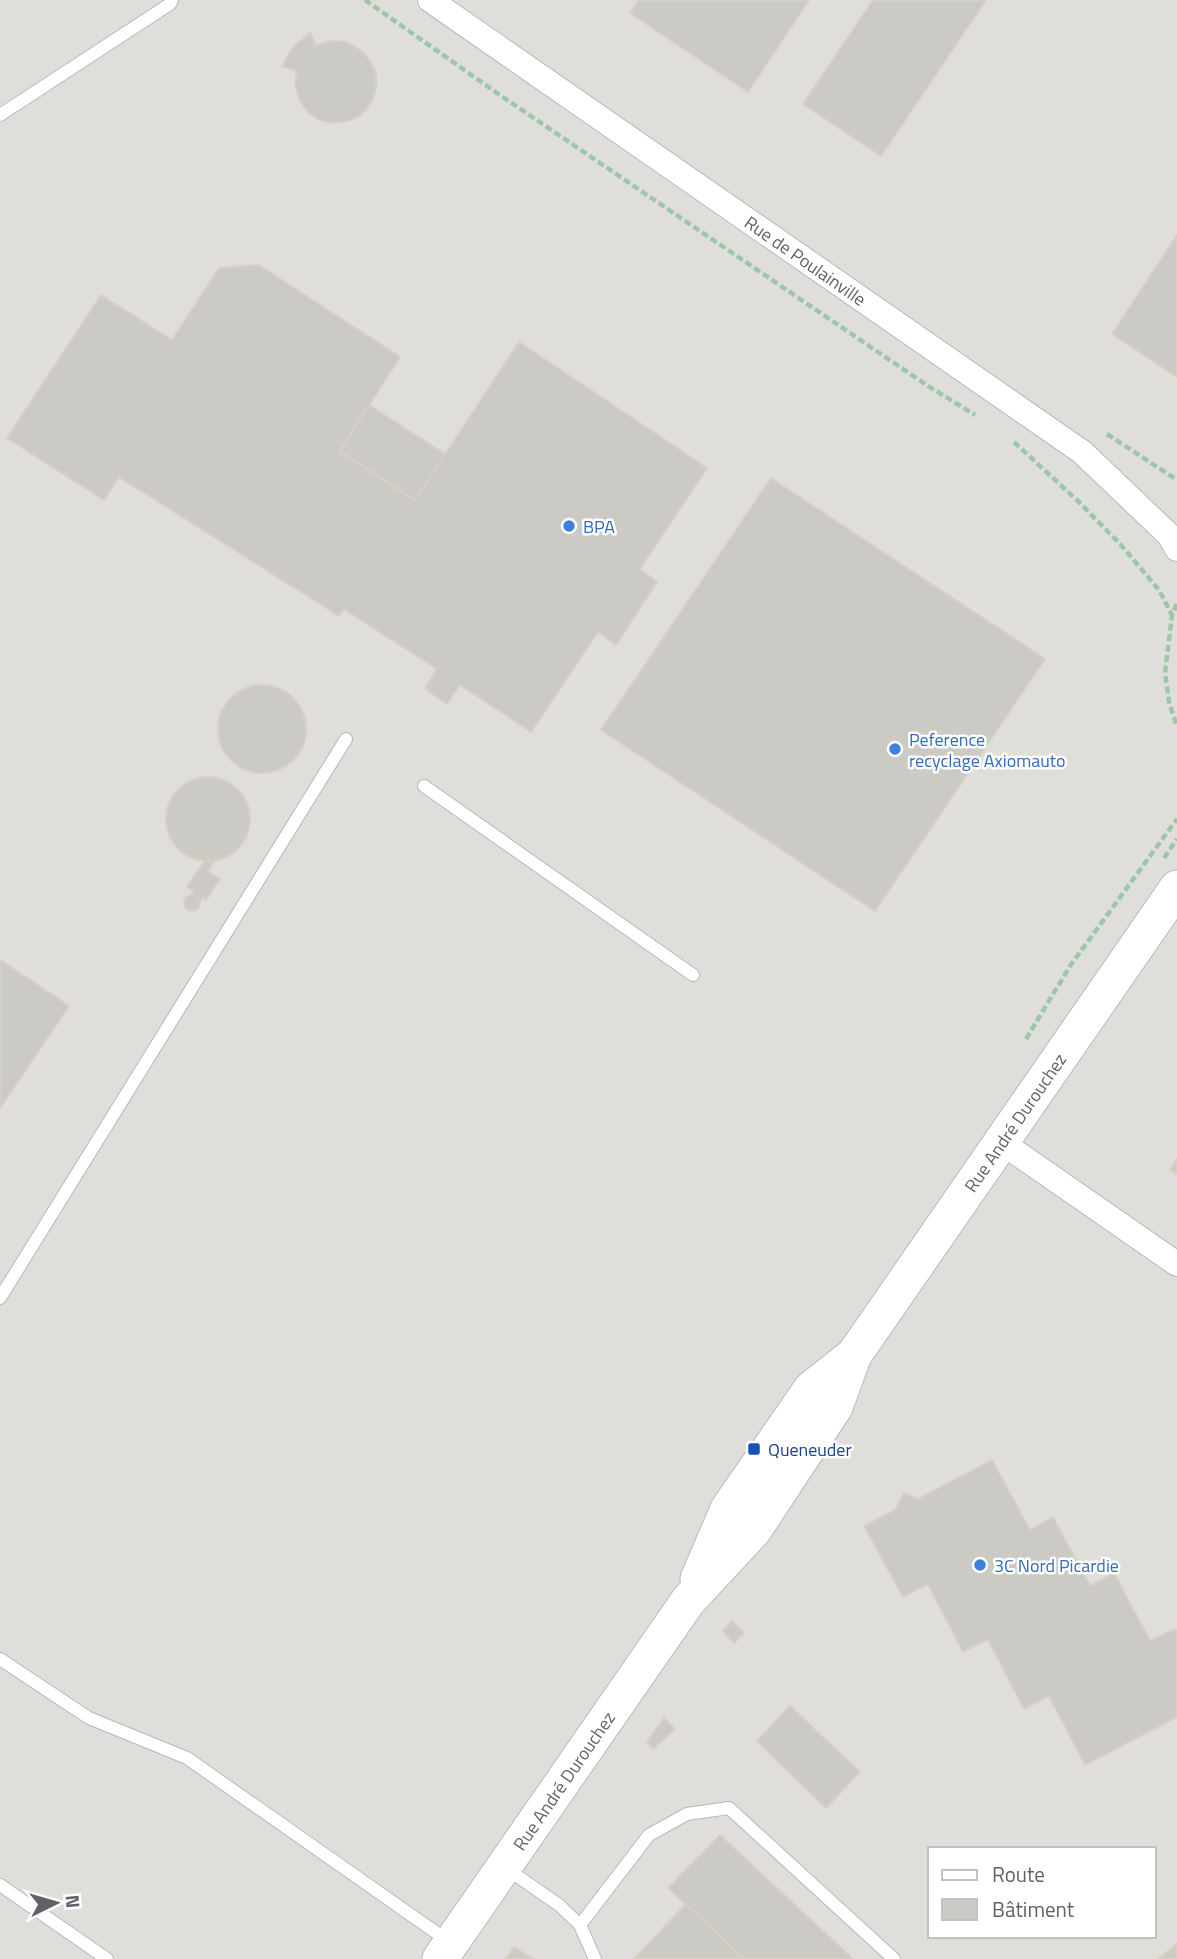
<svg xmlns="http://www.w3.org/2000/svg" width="1177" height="1959" font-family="'Titillium Web',sans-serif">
<rect width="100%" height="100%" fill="#f1efe8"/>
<path fill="#e0deda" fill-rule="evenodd" d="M0 0H1177V1959H0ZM930 1849H1154V1936H930Z"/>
<g fill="#cccac5" stroke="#d6d1c6" stroke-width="2">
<path d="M639 0H809L748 92 630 13Z"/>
<path d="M873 0H986L881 156 803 104Z"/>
<path d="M310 33 316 46 330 41 346 42 359 49 370 60 376 74V89L371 103 361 115 348 121 334 123 319 120 307 111 299 99 295 85 297 71 282 66 293 47Z"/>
<path d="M1177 235V377L1112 334Z"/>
<path d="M259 265 400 357 340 451 415 500 519 342 707 468 640 569 657 582 616 645 598 632 531 732 460 685 447 704 425 688 437 669 344 609 339 616 119 477 104 500 7 438 101 295 172 340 219 268Z"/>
<path d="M369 405 445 454 415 500 340 451Z"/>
<path d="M771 478 1045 659 875 911 601 730Z"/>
<circle cx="262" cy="729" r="44"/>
<circle cx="208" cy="819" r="42"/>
<path d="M214 861 208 871 220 879 206 900 203 898 200 901 197 897 192 895 193 891 187 887 204 862Z"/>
<circle cx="192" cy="903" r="8"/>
<path d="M0 960 69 1006 0 1108Z"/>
<path d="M1177 1159V1174L1170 1170Z"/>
<path d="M992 1460 1030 1530 1053 1517 1090 1586 1114 1573 1150 1641 1175 1629 1177 1633V1717L1085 1765 1049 1696 1024 1709 988 1639 963 1652 928 1584 903 1597 864 1526 895 1510 904 1493 918 1499Z"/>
<path d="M732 1621 744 1633 734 1643 723 1631Z"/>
<path d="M790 1706 860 1772 826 1808 757 1741Z"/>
<path d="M664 1718 675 1729 653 1749 647 1742Z"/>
<path d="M720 1835 853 1959H744L668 1888Z"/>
<path d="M686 1904 744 1959H634Z"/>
<path d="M1177 1943V1959H1159Z"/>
<path d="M514 1947 532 1958 506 1959Z"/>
</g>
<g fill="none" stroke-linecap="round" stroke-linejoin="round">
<g stroke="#b5b8bc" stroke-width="14">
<g id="lane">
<path d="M0 115 170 4 172 0"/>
<path d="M424 786 693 975"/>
<path d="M0 1298 346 739"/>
<path d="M0 1659 89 1718 187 1758 451 1943"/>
<path d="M507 1869 559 1905 580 1925 595 1959"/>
<path d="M0 1885 107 1959"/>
<path d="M580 1925 649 1835 687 1814 729 1808 894 1959"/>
</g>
</g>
<g stroke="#b5b8bc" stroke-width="26">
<g id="street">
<path id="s1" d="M430 0 1082 452 1169 535 1177 549"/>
<path d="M1001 1142 1177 1264"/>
</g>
</g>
<g stroke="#b6babf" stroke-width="37">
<g id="secondary">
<path d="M698 1579 728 1509 811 1389 854 1355"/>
<path id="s2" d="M440 1959 688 1601 754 1530 835 1407 854 1355 1177 888"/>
</g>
</g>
<g stroke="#9cc7a9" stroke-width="4.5" stroke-dasharray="7 3.5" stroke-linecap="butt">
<path d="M365 0 497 93 928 386 975 415"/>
<path d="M1107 434 1177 480"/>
<path d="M1014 442 1079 502 1121 545 1159 590 1172 615"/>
<path d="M1177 604 1172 615 1165 673 1169 702 1177 727"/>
<path d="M1164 858 1177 839"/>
<path d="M1026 1039 1070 966 1177 819"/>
</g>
<use href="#lane" stroke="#fff" stroke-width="12"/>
<use href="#street" stroke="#fff" stroke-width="24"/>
<use href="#secondary" stroke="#fff" stroke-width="35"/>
</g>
<g fill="#3f7fe0" stroke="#fff" stroke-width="2.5">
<circle cx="569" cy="526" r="7"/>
<circle cx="895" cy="749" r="7"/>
<circle cx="980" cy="1565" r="7"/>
</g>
<rect fill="#1a4fb4" stroke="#fff" stroke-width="2.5" x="747" y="1442" width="14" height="14" rx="3.5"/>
<g text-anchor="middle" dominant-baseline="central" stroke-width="5" stroke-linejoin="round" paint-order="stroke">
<g font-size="18" fill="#5f6368" stroke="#fff">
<text stroke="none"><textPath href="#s1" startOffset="457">Rue de Poulainville</textPath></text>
<text stroke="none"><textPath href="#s2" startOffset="1018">Rue André Durouchez</textPath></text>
<text stroke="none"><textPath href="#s2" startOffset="217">Rue André Durouchez</textPath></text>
</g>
<g font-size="18" fill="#366cbe" stroke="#fff" text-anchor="start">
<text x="583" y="526">BPA</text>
<text x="909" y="739">Peference<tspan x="909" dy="21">recyclage Axiomauto</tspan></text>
<text x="994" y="1565">3C Nord Picardie</text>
</g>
<g font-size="18" fill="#164399" stroke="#fff" text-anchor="start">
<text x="768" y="1449">Queneuder</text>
</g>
</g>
<rect x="928" y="1847" width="228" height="91" fill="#ffffff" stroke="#bfc1c3" stroke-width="2"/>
<rect x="942" y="1870" width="35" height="10" fill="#ffffff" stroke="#bfc1c3" stroke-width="2"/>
<text x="992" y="1882" font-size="21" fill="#5f6368">Route</text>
<rect x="942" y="1899" width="35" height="21" fill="#cccac5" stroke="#bfc1c3" stroke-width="2"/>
<text x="992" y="1917" font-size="21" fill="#5f6368">Bâtiment</text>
<g transform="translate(56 1903) rotate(85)" stroke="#ffffff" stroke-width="5" paint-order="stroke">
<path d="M0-5L12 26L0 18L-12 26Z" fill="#5f6368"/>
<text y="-10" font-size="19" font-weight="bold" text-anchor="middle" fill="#5f6368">N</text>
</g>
</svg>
